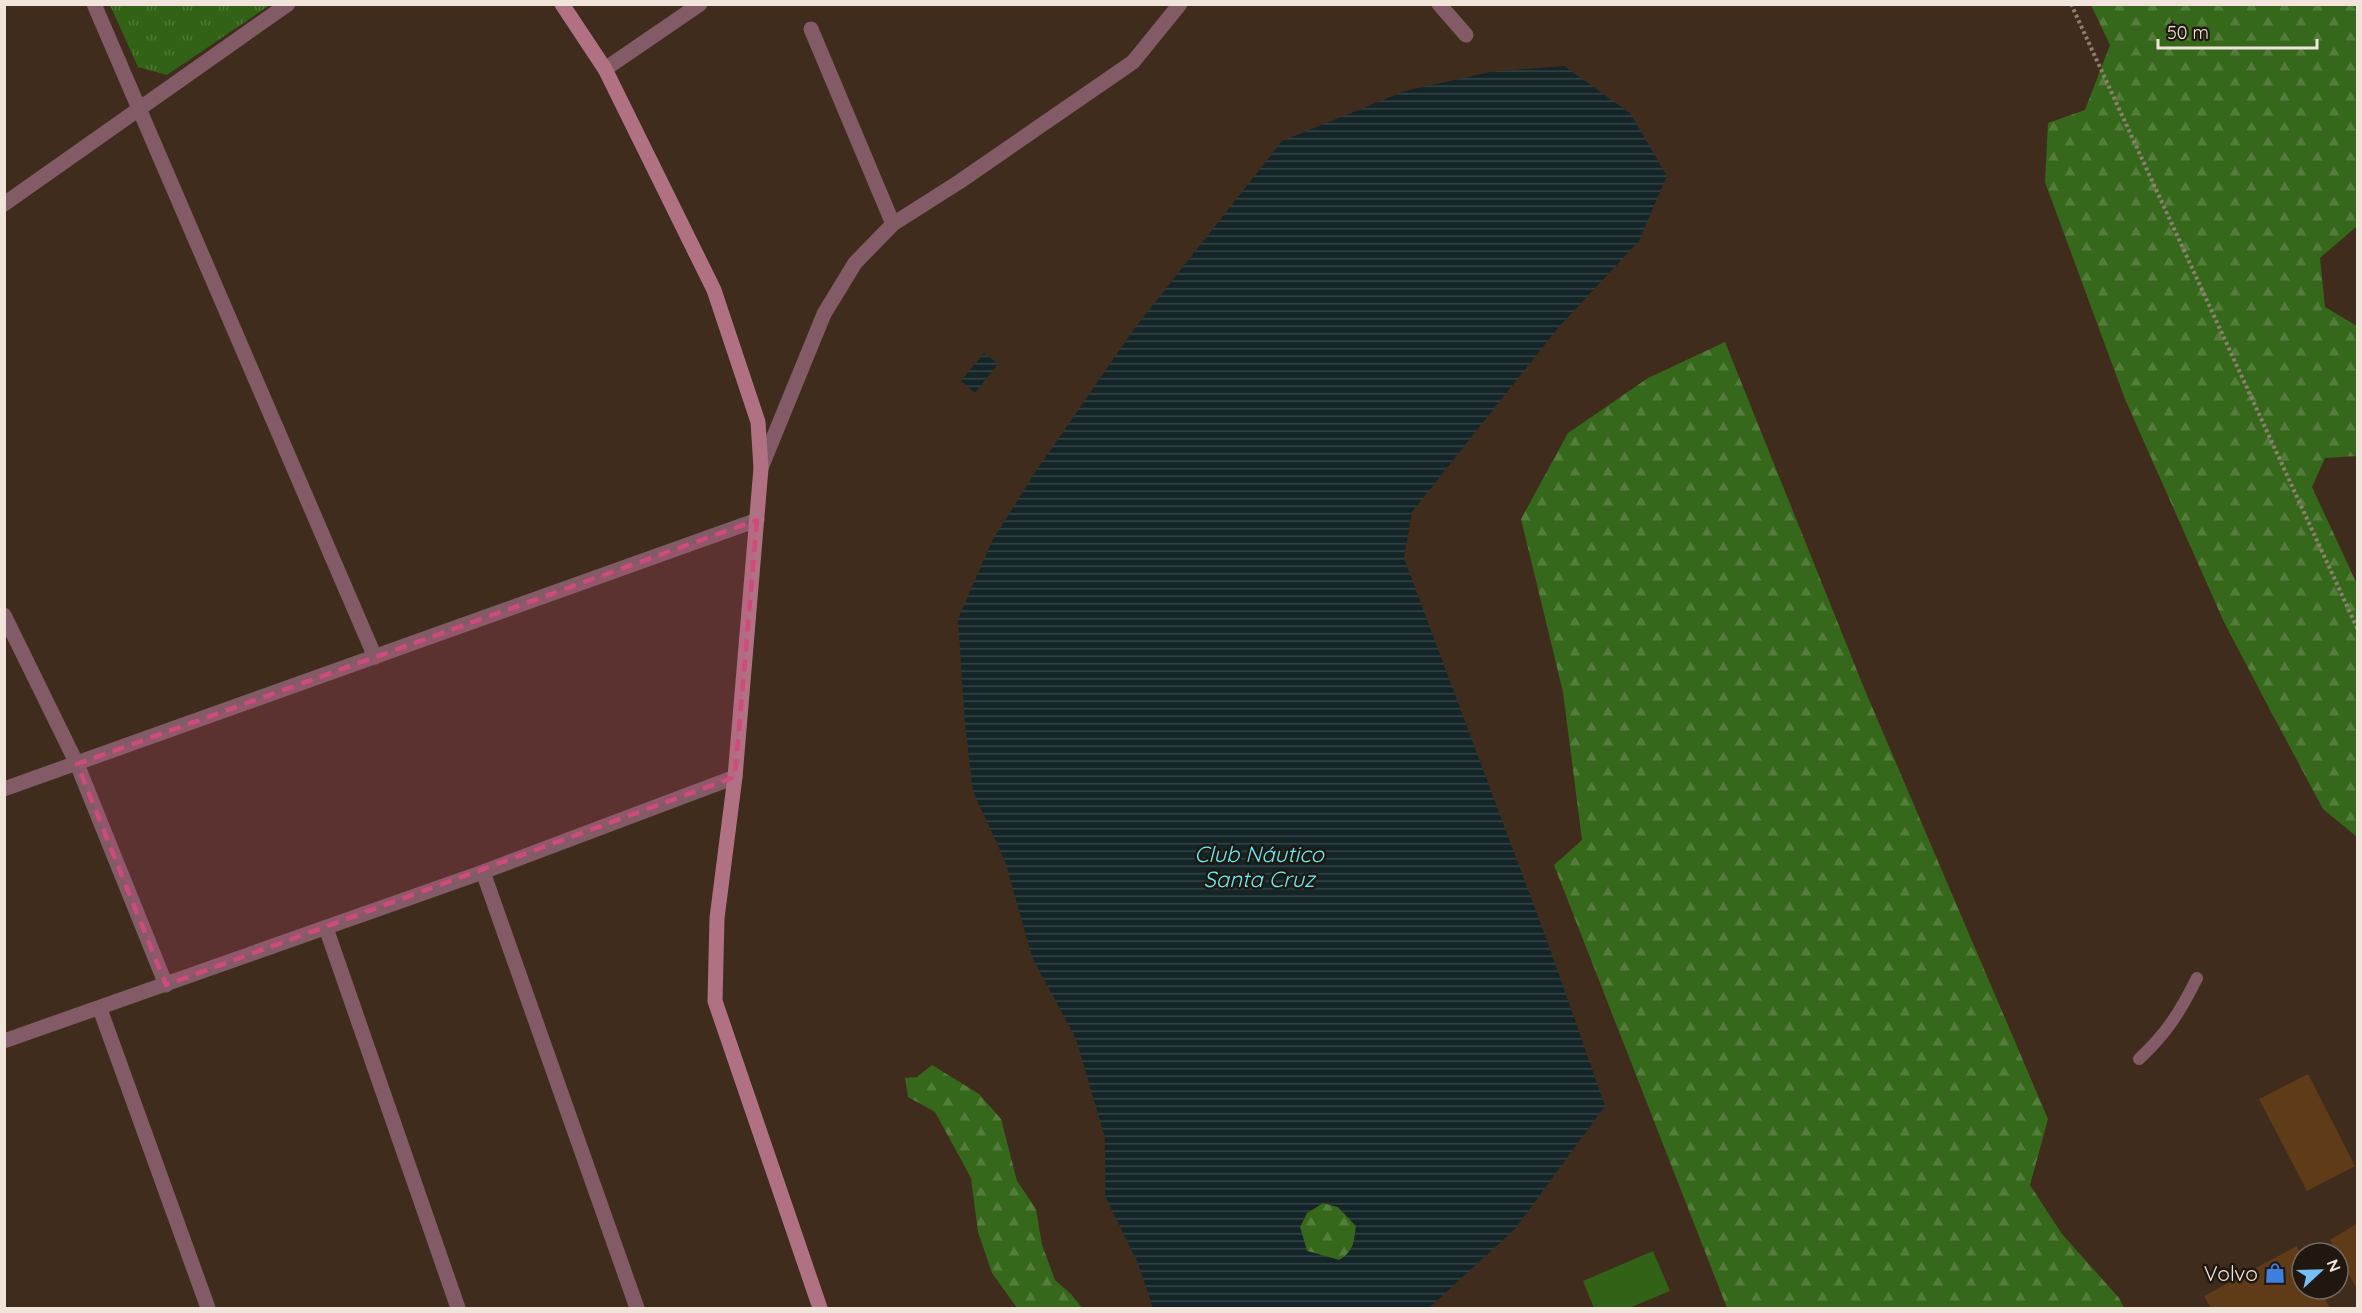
<svg xmlns="http://www.w3.org/2000/svg" width="2362" height="1313" font-family="Quicksand,sans-serif">
<defs>
<pattern id="forest-firs" width="22" height="20" patternUnits="userSpaceOnUse" patternTransform="scale(1.5)"><rect width="22" height="20" fill="#36681b"/><path d="M5 1l3.5 6h-7zM16 11l3.5 6h-7z" fill="#547d3c"/></pattern>
<pattern id="park-tufts" width="24" height="20" patternUnits="userSpaceOnUse" patternTransform="scale(1.5)"><rect width="24" height="20" fill="#316215"/><path d="M3 7l-1-3M5 7V3M7 7l1-3M15 17l-1-3M17 17v-4M19 17l1-3" fill="none" stroke="#4f7836"/></pattern>
<pattern id="water-rules" width="6" height="5" patternUnits="userSpaceOnUse" patternTransform="scale(1.5)"><rect width="6" height="5" fill="#132527"/><path d="M0 2.5h6" fill="none" stroke="#364446"/></pattern>
</defs>
<rect width="100%" height="100%" fill="#3f2c1d"/>
<g fill="url(#forest-firs)">
<path d="M2091 5H2357V226L2320 258 2325 307 2357 326V456L2325 458 2312 487 2357 584V837L2323 809 2268 706 2224 622 2125 399 2045 182 2048 123 2085 110 2110 45Z"/>
<path d="M1725 342 1864 688 2048 1119 2030 1185 2062 1234 2119 1298 2124 1308H1727L1554 865 1582 840 1563 692 1521 519 1568 433 1648 378Z"/>
<path d="M932 1065 979 1094 1001 1119 1017 1181 1036 1209 1042 1245 1055 1280 1071 1294 1082 1308H1017L992 1273 978 1232 971 1178 935 1112 908 1097 905 1078 917 1077Z"/>
<path d="M1323 1203 1338 1207 1356 1226C1354 1242 1354 1252 1339 1260L1307 1251 1300 1227 1307 1213Z"/>
</g>
<path fill="url(#park-tufts)" d="M110 5H270L167 75 138 67Z"/>
<path fill="#316215" d="M1653 1251 1670 1291 1629 1308H1594L1583 1281Z"/>
<g fill="url(#water-rules)" fill-rule="evenodd">
<path d="M1564 66 1630 113 1667 176 1639 241 1558 328 1412 512 1404 558 1549 946 1605 1106 1515 1229 1429 1308H1153L1137 1261 1105 1196V1138L1076 1039 1032 957 1005 861 973 791 965 724 958 619 992 541 1034 474 1134 329 1282 141 1405 91 1490 72ZM1323 1203 1338 1207 1356 1226C1354 1242 1354 1252 1339 1260L1307 1251 1300 1227 1307 1213Z"/>
<path d="M984 353 998 364 975 393 961 381Z"/>
</g>
<g fill="#5f3b17">
<path d="M2308 1074 2355 1166 2307 1191 2259 1099Z"/>
<path d="M2358 1223V1291L2330 1240Z"/>
<path d="M2297 1246 2302 1257V1289H2319L2330 1308H2211L2204 1296Z"/>
</g>
<g fill="none" stroke-linecap="round" stroke-linejoin="round">
<path stroke="#8f7f73" stroke-width="4" stroke-dasharray="3 3" stroke-linecap="butt" d="M2071 4 2358 630"/>
<path stroke="#835b66" stroke-width="12" d="M2139 1059C2167 1033 2180 1012 2197 978"/>
<g stroke="#835b66" stroke-width="15">
<path d="M94 4 375 657"/>
<path d="M1439 4 1466 35"/>
<path d="M811 29 893 224"/>
<path d="M605 69 700 4"/>
<path d="M4 204 288 4"/>
<path d="M761 468 824 314 855 263 893 224 959 182 1133 62 1180 4"/>
<path d="M4 615 77 764 166 985"/>
<path d="M4 789 757 520"/>
<path d="M483 872 637 1308"/>
<path d="M326 928 458 1308"/>
<path d="M100 1009 208 1308"/>
<path d="M4 1041 483 872 735 777"/>
</g>
<path stroke="#b07283" stroke-width="15" d="M562 4 605 69 714 290 758 422 761 468 735 777 717 918 715 1001 820 1308"/>
</g>
<path fill="#ce4b7b" fill-opacity="0.2" stroke="#ce4b7b" stroke-width="4.5" stroke-dasharray="12 8" stroke-linejoin="round" d="M757 520 735 777 166 985 77 764Z"/>
<defs>
<g id="shop-bare" transform="scale(1.62)"><path d="M-5-2.5h2.3a2.7 3.5 0 0 1 5.4 0H5L5.5 6h-11ZM-1.5-2.5h3a1.5 2.3 0 0 0-3 0Z" fill="#3f7fe0" stroke="#1f1710" stroke-width="2.5" paint-order="stroke"/></g>
</defs>
<g fill-rule="evenodd">
<use href="#shop-bare" x="2275" y="1273"/>
</g>
<g text-anchor="middle" dominant-baseline="central" stroke-width="5" stroke-linejoin="round" paint-order="stroke">
<g font-size="21" fill="#f1e4db" stroke="#1f1710" text-anchor="end">
<text x="2258" y="1273">Volvo</text>
</g>
<g font-size="22" font-style="italic" fill="#65eefa" stroke="#1f1710">
<text x="1259" y="854">Club Náutico<tspan x="1259" dy="25">Santa Cruz</tspan></text>
</g>
</g>
<rect width="2362" height="1313" fill="none" stroke="#f1e4db" stroke-width="12"/>
<g transform="translate(2320 1271) rotate(68)"><circle r="28" fill="#1f1710" stroke="#736961" stroke-width="1.5"/>
<path d="M0-4.5L10 22L0 15L-10 22Z" fill="#77bff7"/>
<text y="-9" font-size="16" font-weight="bold" text-anchor="middle" fill="#f1e4db">N</text>
</g>
<path d="M2158 39v9h159v-9" fill="none" stroke="#f1e4db" stroke-width="3"/>
<text x="2167" y="39" font-size="18" fill="#f1e4db" stroke="#1f1710" stroke-width="4.5" paint-order="stroke">50 m</text>
</svg>
